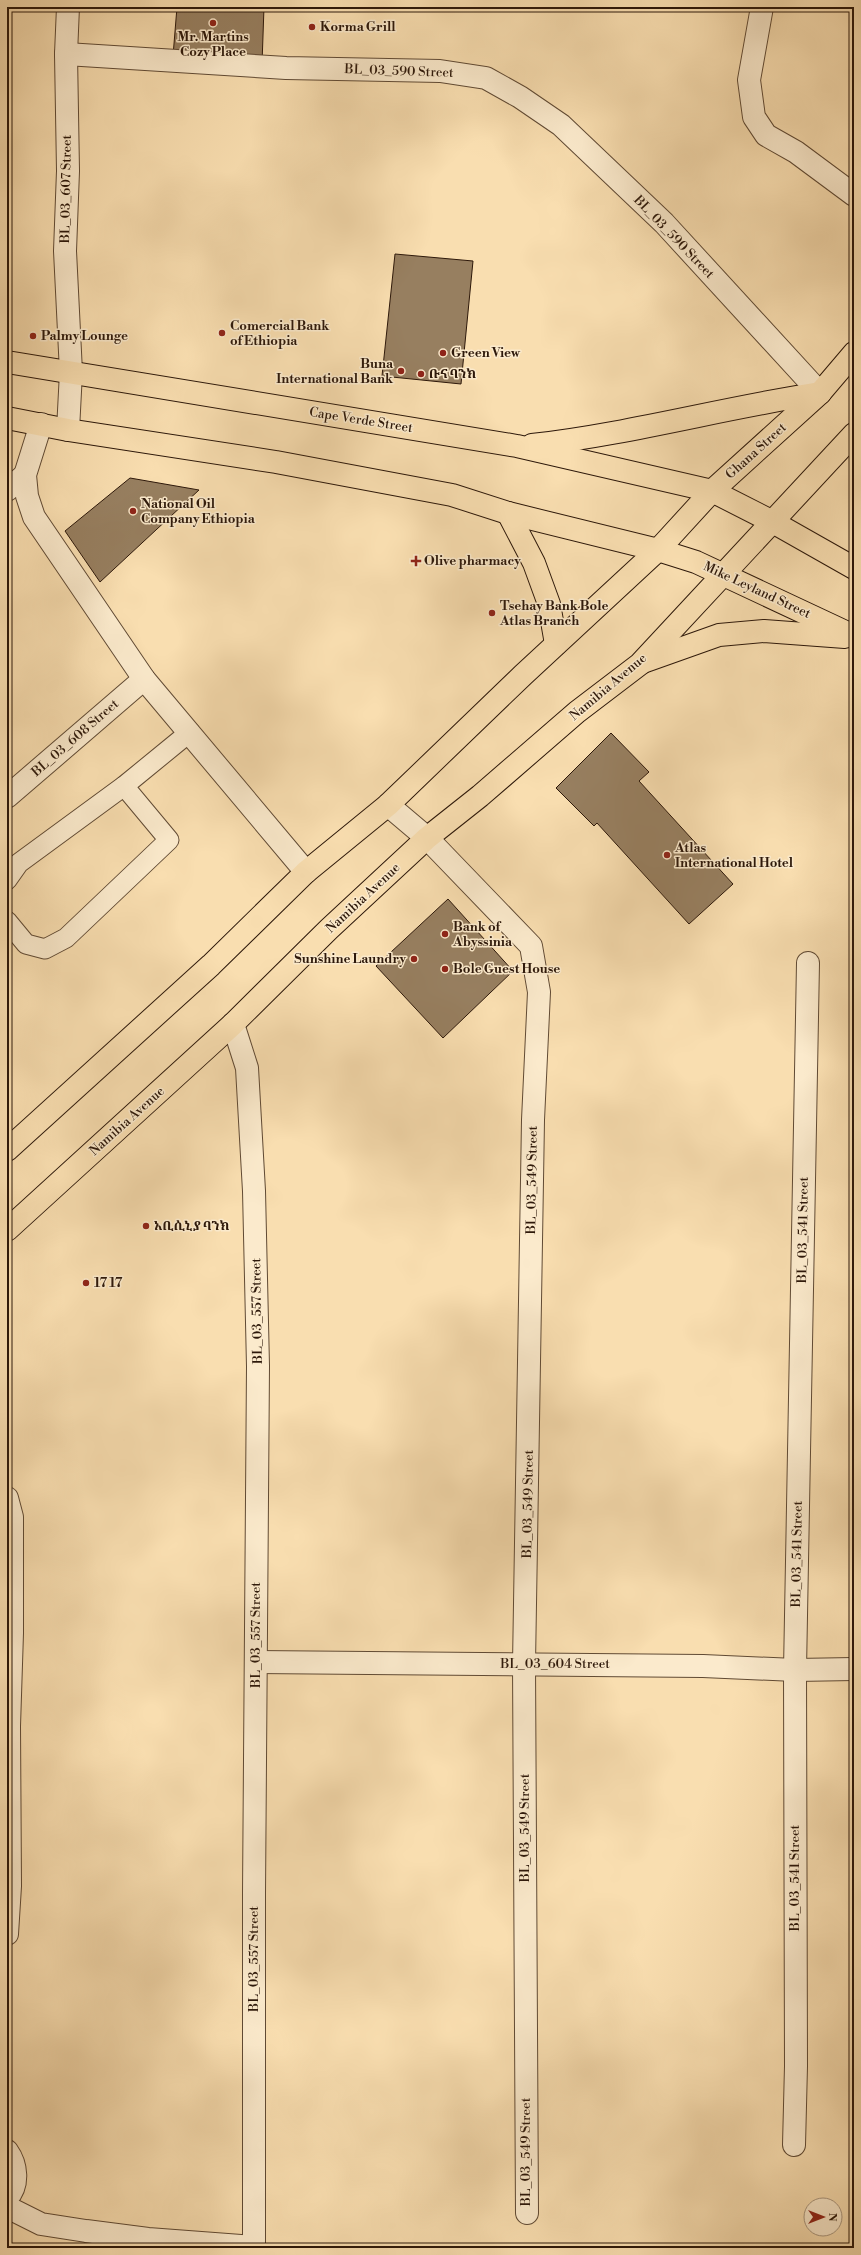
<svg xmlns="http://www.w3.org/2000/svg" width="861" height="2255" font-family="'Libre Bodoni','Noto Serif Ethiopic',serif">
<rect width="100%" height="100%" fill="#f9deb0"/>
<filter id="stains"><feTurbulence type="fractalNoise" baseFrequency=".005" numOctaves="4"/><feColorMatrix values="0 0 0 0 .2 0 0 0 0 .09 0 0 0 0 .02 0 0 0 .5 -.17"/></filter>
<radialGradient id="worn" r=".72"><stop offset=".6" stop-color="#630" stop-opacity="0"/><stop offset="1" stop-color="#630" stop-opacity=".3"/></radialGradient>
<g fill="#977f60" stroke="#2d180a">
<path d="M177 7H264L262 64 173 56Z"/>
<path d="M395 254 473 261 461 384 382 376Z"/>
<path d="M130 478 199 490 100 582 65 531Z"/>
<path d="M611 733 649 772 639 781 733 884 689 924 597 823 594 826 556 788Z"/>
<path d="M448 899 513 971 443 1038 376 966Z"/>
</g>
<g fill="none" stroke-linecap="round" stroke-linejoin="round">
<g stroke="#604a34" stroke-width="21">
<g id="lane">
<path d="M7 880 19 863 124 786 190 732"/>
<path d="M7 921 26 944 45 949 66 938 169 840 124 786"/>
</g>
</g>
<g stroke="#604a34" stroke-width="24">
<g id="street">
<path d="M68 7 66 54 68 171 65 251 71 372 68 430"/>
<path d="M762 7 749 80 754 117 766 135 796 152 854 195"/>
<path d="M66 54 286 68 440 71 486 78 520 97 561 125 664 223 820 393"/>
<path d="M41 424 25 475 27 496 34 517 144 679 306 872"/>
<path d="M7 490 25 475"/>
<path d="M7 797 144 679"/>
<path d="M388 805 427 838 531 946 539 992 533 1120 524 1664 527 2213"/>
<path d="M233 1024 247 1068 254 1191 258 1366 254 1893V2248"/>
<path d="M7 1498 12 1517V1633L9 1726 10 1886 7 1934"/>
<path d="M256 1662 703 1666 795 1670 854 1669"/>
<path d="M794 2145 796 2066 795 1670 808 963"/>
<path d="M7 2151C17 2165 19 2185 7 2198"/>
<path d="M7 2207 41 2224 86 2231 148 2239 254 2247"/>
</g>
</g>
<g stroke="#2d180a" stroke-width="24">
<g id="primary">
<path d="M7 362 517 446 712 491 771 521 854 568"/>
<path d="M7 418 68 430 276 462 452 495 508 513 658 550 696 562 854 636"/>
<path d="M532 445C629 434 723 408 820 393"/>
<path d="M508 513 534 563 549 604 556 644"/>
<path d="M643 662 719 635 764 631 845 637"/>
<path d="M7 1150 211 965 306 872 388 805 523 675 658 550 712 491 820 393 854 353"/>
<path d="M7 1230 233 1024 329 929 427 838 480 796 577 712 640 664 854 434"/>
</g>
</g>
<use href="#lane" stroke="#fbeacc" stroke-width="19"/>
<use href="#street" stroke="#fbeacc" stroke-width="22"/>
<use href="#primary" stroke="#f9deb0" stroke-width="22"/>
</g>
<g fill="#8f2418" stroke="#fbeacc" stroke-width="1.5">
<circle cx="213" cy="23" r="4"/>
<circle cx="312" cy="27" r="4"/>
<circle cx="222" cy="333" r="4"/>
<circle cx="33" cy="336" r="4"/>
<circle cx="443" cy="353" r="4"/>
<circle cx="401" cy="371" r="4"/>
<circle cx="421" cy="374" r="4"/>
<circle cx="133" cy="511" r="4"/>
<path d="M414 555h4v4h4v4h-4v4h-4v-4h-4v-4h4z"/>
<circle cx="492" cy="613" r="4"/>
<circle cx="667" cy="855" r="4"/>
<circle cx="445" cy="934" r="4"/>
<circle cx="414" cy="959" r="4"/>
<circle cx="445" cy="969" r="4"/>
<circle cx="146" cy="1226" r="4"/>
<circle cx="86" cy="1283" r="4"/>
</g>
<g text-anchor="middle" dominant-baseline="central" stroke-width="3" stroke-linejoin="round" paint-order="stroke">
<g font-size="13" font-weight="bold" fill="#2d180a" stroke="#fbeacc" text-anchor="start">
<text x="320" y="27">Korma Grill</text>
<text x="213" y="37" text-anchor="middle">Mr. Martins<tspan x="213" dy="15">Cozy Place</tspan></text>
<text x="230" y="326">Comercial Bank<tspan x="230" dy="15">of Ethiopia</tspan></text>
<text x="41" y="336">Palmy Lounge</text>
<text x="451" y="353">Green View</text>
<text x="393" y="364" text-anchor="end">Buna<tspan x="393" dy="15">International Bank</tspan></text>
<text x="429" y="374">ቡና ባንክ</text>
<text x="141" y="504">National Oil<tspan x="141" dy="15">Company Ethiopia</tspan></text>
<text x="424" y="561">Olive pharmacy</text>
<text x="500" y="606">Tsehay Bank Bole<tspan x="500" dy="15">Atlas Branch</tspan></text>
<text x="675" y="848">Atlas<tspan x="675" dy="15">International Hotel</tspan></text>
<text x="453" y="927">Bank of<tspan x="453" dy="15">Abyssinia</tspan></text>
<text x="406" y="959" text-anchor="end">Sunshine Laundry</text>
<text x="453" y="969">Bole Guest House</text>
<text x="154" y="1226">አቢሲኒያ ባንክ</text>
<text x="94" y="1283">17 17</text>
</g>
<g font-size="13" fill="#2d180a" stroke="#fbeacc">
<text transform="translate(399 71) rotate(2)">BL_03_590 Street</text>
<text transform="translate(66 189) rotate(-89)">BL_03_607 Street</text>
<text transform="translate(674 237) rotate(46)">BL_03_590 Street</text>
<text transform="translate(361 420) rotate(9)">Cape Verde Street</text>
<text transform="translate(756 451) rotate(-42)">Ghana Street</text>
<text transform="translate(757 590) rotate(25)">Mike Leyland Street</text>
<text transform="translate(608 687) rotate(-40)">Namibia Avenue</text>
<text transform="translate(75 738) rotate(-41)">BL_03_608 Street</text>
<text transform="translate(363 898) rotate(-43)">Namibia Avenue</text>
<text transform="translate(127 1121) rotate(-42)">Namibia Avenue</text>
<text transform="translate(532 1180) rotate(-89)">BL_03_549 Street</text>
<text transform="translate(803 1230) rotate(-89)">BL_03_541 Street</text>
<text transform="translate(257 1311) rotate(-91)">BL_03_557 Street</text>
<text transform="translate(528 1504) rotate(-89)">BL_03_549 Street</text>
<text transform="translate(797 1554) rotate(-89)">BL_03_541 Street</text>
<text transform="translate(256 1635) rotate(-90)">BL_03_557 Street</text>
<text x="555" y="1664">BL_03_604 Street</text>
<text transform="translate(525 1828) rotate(-90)">BL_03_549 Street</text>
<text transform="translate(795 1878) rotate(-90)">BL_03_541 Street</text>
<text transform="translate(254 1959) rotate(-90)">BL_03_557 Street</text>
<text transform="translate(526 2152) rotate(-90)">BL_03_549 Street</text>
</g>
</g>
<rect width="861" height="2255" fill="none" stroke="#f9deb0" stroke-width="24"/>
<rect x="8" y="8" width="845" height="2239" fill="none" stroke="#2d180a" stroke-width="2"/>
<rect x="12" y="12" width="837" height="2231" fill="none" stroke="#2d180a"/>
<g transform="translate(823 2217) rotate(90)"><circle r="19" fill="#fbeacc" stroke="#a9967e"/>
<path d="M0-3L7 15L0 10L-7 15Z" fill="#8f2418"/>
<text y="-6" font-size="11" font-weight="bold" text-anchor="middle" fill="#2d180a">N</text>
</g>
<rect width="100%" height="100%" filter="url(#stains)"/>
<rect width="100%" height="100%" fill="url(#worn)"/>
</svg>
